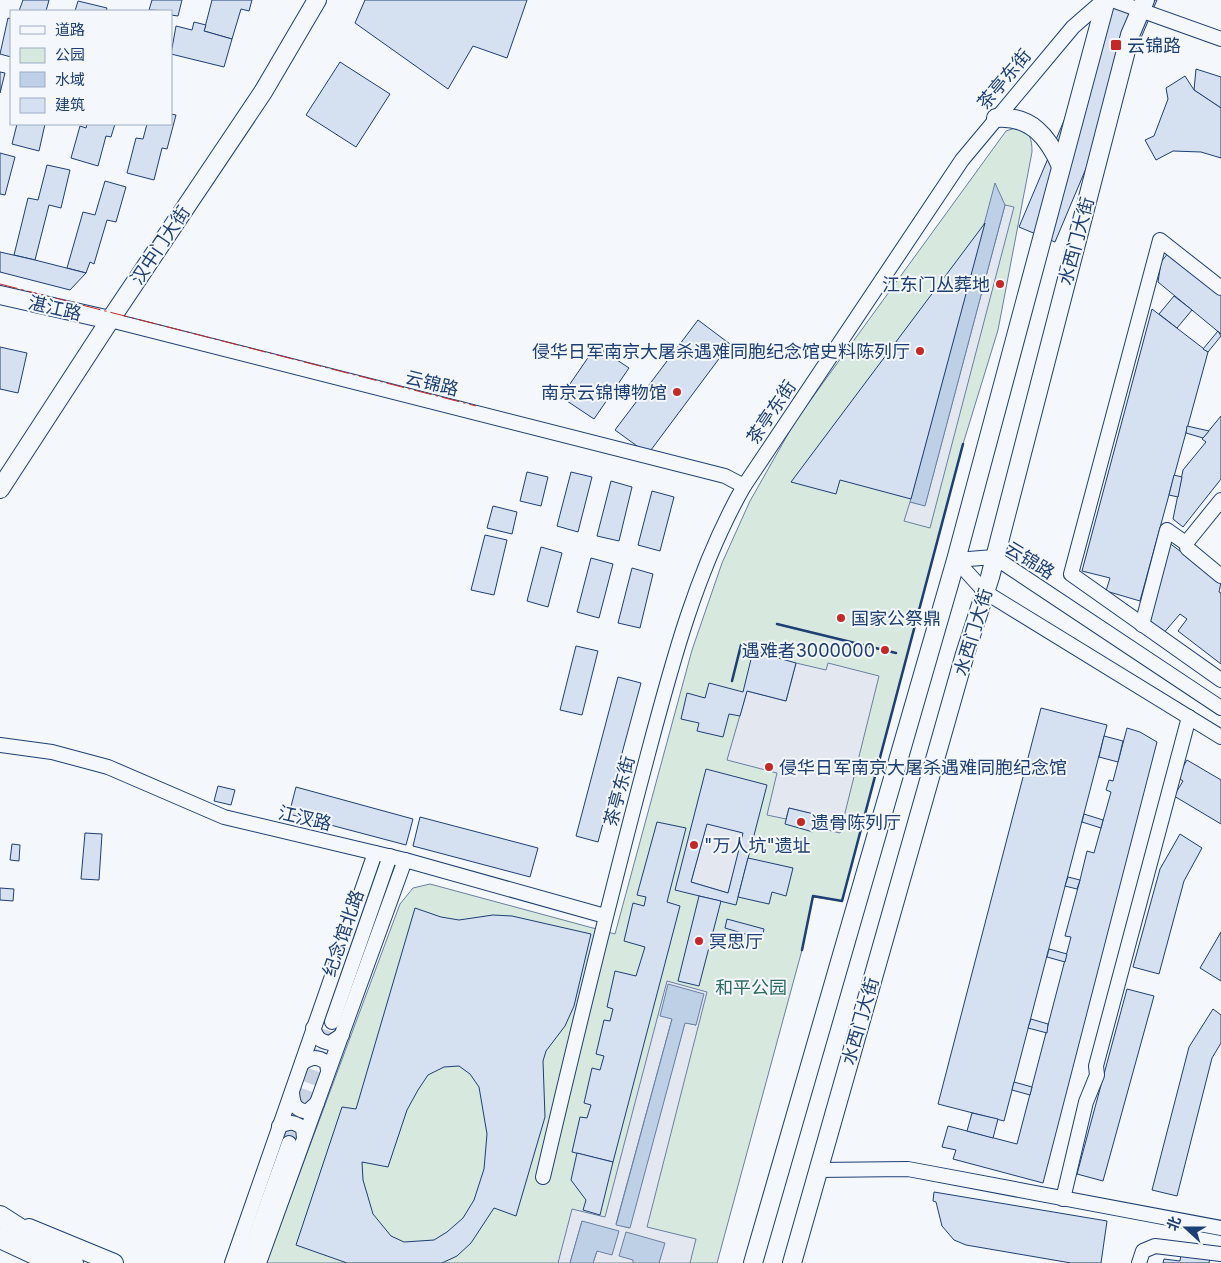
<svg xmlns="http://www.w3.org/2000/svg" width="1221" height="1263" font-family="Inter,'Noto Sans SC',sans-serif">
<rect width="100%" height="100%" fill="#f4f7fb"/>
<path fill="#d7e8df" stroke="#687fa3" d="M1018 127C1030 132 1032 139 1032 152L998 330 963 444 842 901 813 897 802 950 717 1263H266L400 904 413 888 430 884 615 934 692 650 722 563 750 501 796 420 1006 131Z"/>
<g fill="#e3e8f0" stroke="#687fa3" fill-rule="evenodd">
<path d="M1005 205 1014 207 930 528 904 521 910 502 925 505Z"/>
<path d="M796 663 826 670 828 663 879 676 840 833 815 827 817 815 789 808 786 819 767 815 777 773 727 760 747 691 786 701Z"/>
<path d="M707 823 744 833 728 893 691 882Z"/>
<path d="M667 981 707 992 647 1227 696 1239 690 1263H659L664 1243 634 1260 633 1263H593L597 1251 582 1221 570 1263H558L572 1209 605 1217ZM672 1019 696 1025 685 1022 629 1228 616 1224Z"/>
</g>
<g fill="#bed0e5" stroke="#687fa3">
<path d="M995 183 1005 205 925 506 910 502Z"/>
<path d="M668 984 704 994 696 1025 685 1023 630 1228 616 1225 672 1019 660 1016Z"/>
<path d="M582 1221 619 1231 612 1255 597 1251 593 1263H570Z"/>
<path d="M626 1232 665 1243 659 1263H633V1260L619 1256Z"/>
</g>
<g fill="#d5e0f0" stroke="#1d3f73" fill-rule="evenodd">
<path d="M23 0H49L46 11H19Z"/>
<path d="M152 0H182L178 16 171 15V11L149 10Z"/>
<path d="M212 0H252L249 11 241 9 232 39 204 31Z"/>
<path d="M365 0H527L507 58 473 46 448 89 355 23Z"/>
<path d="M1115 0H1157L1055 242 1019 227Z"/>
<path d="M78 1 107 8 106 11H75Z"/>
<path d="M8 18 11 19V57L0 54Z"/>
<path d="M194 22 206 25 204 31 232 39 224 67 171 54 176 26 192 30Z"/>
<path d="M340 62 390 94 356 147 306 115Z"/>
<path d="M1196 69 1221 77V108L1194 90Z"/>
<path d="M0 72 5 73 0 93Z"/>
<path d="M1185 76 1194 90 1221 108V158L1201 152 1173 151 1156 160 1145 140 1154 136 1168 99 1166 88Z"/>
<path d="M171 114 176 115 167 149 162 148 154 180 127 173 136 138 143 139 147 124H171Z"/>
<path d="M17 124H45L39 151 12 144Z"/>
<path d="M87 124H115L111 137 106 136 98 166 71 158 80 126 86 128Z"/>
<path d="M0 153 15 157 5 195 0 194Z"/>
<path d="M47 165 70 170 61 208 49 205 35 260 14 255 28 198 38 200Z"/>
<path d="M105 181 126 187 116 222 107 220 94 264 90 262 86 273 67 268 83 212 95 215Z"/>
<path d="M985 223 911 499 840 480 836 494 791 482Z"/>
<path d="M0 252 35 260 86 273 70 290 0 272Z"/>
<path d="M1169 252 1221 294V334L1158 282 1161 262Z"/>
<path d="M1174 296 1192 310 1177 328 1159 314Z"/>
<path d="M1152 309 1208 352 1140 601 1106 591 1110 578 1082 571Z"/>
<path d="M698 320 730 344 648 454 615 430Z"/>
<path d="M1218 331 1221 336 1208 352 1203 349Z"/>
<path d="M596 346 629 368 594 419 561 397Z"/>
<path d="M0 347 27 353 18 393 0 389Z"/>
<path d="M1221 416V479L1183 527 1173 519 1183 470 1206 442 1202 439Z"/>
<path d="M1187 426 1209 431 1203 438 1186 433Z"/>
<path d="M527 472 548 477 541 506 520 501Z"/>
<path d="M571 472 592 477 578 532 557 526Z"/>
<path d="M1174 475 1182 477 1178 497 1169 495Z"/>
<path d="M611 481 632 487 619 541 597 536Z"/>
<path d="M652 491 674 497 660 551 638 545Z"/>
<path d="M493 506 517 512 512 534 487 528Z"/>
<path d="M485 535 507 540 494 595 471 590Z"/>
<path d="M1168 542 1221 582 1219 592 1221 593V664L1178 631 1187 619 1180 614 1162 635 1147 624Z"/>
<path d="M541 547 562 553 548 607 527 601Z"/>
<path d="M591 558 613 564 599 618 577 612Z"/>
<path d="M632 568 653 574 640 628 618 623Z"/>
<path d="M576 646 598 651 582 715 560 710Z"/>
<path d="M753 651 796 663 786 701 747 691 740 716 729 714 723 737 697 731 699 723 681 719 687 693 705 698 709 683 743 692Z"/>
<path d="M618 677 641 683 598 842 576 836Z"/>
<path d="M1041 708 1107 725 1004 1121 938 1104Z"/>
<path d="M1127 728 1140 732 1157 742 1043 1183 953 1159 956 1150 942 1147 948 1126 1017 1144 1071 937 1065 936 1080 880 1087 851 1094 853 1111 792 1106 790 1109 780 1113 781Z"/>
<path d="M1104 736 1123 741 1118 762 1099 757Z"/>
<path d="M1187 760 1221 780V824L1174 796 1183 781 1177 777Z"/>
<path d="M706 769 767 785 736 905 675 890ZM707 824 743 833 728 893 691 882Z"/>
<path d="M218 786 235 790 231 805 214 801Z"/>
<path d="M296 787 413 819 406 845 289 814Z"/>
<path d="M789 808 818 815 813 832 785 824Z"/>
<path d="M1084 814 1103 820 1101 828 1082 822Z"/>
<path d="M420 817 538 848 530 877 413 846Z"/>
<path d="M657 822 686 828 667 902 680 906 613 1162 572 1152 580 1117 587 1118 591 1105 584 1103 592 1068 600 1070 604 1056 596 1054 604 1020 610 1021 613 1009 607 1007 615 971 636 976 645 947 624 941 633 903 644 906 646 897 637 895Z"/>
<path d="M85 833 102 834 99 880 81 879Z"/>
<path d="M1180 834 1202 848 1184 881 1159 974 1133 967 1160 869Z"/>
<path d="M12 844 20 845 19 861 10 860Z"/>
<path d="M748 858 793 868 786 896 772 892 769 904 738 897Z"/>
<path d="M1068 877 1080 880 1077 889 1065 886Z"/>
<path d="M0 888 14 889 13 901 0 900Z"/>
<path d="M699 896 721 901 699 986 678 981Z"/>
<path d="M415 908 441 917 459 920 493 915 512 916 591 934 574 1006 565 1026 546 1051 543 1061 545 1117 516 1216 494 1208 471 1243 457 1256 442 1263H347L296 1245 342 1107 356 1109ZM459 1066 470 1074 479 1087 487 1134 484 1169 474 1200 463 1218 447 1232 434 1240 404 1242 391 1236 373 1214 363 1180 362 1162 388 1167 407 1110 418 1090 428 1075 444 1067Z"/>
<path d="M727 919 764 929 762 939 725 928Z"/>
<path d="M1221 932V981L1200 968Z"/>
<path d="M1049 949 1067 954 1065 962 1047 957Z"/>
<path d="M1127 989 1154 996 1103 1181 1077 1174Z"/>
<path d="M1213 1009 1221 1015V1043L1212 1058 1177 1196 1152 1190 1189 1047Z"/>
<path d="M1031 1019 1048 1024 1047 1033 1028 1028Z"/>
<path d="M1014 1082 1032 1087 1030 1095 1012 1090Z"/>
<path d="M972 1113 998 1119 993 1138 967 1131Z"/>
<path d="M577 1153 613 1162 600 1215 583 1210 586 1200 571 1180Z"/>
<path d="M934 1192 1107 1221 1101 1263H1071L966 1245 954 1240 942 1226 936 1202 933 1201Z"/>
<path d="M1181 1254 1210 1258 1209 1263H1163L1164 1259 1180 1261Z"/>
</g>
<g fill="none" stroke-linecap="round" stroke-linejoin="round">
<path stroke="#c9d2e0" stroke-width="14" stroke-dasharray="14 7" stroke-linecap="butt" d="M289 1143 332 1022"/>
<g stroke="#1d3f73" stroke-width="16">
<g id="minor">
<path d="M1112 0 1221 39"/>
<path d="M1221 288 1160 240 1071 574 1221 680"/>
<path d="M110 320 725 476 744 486"/>
<path d="M1221 500 1187 542V548L1221 576"/>
<path d="M956 560 985 592 1221 737"/>
<path d="M956 560 994 557 1221 708"/>
<path d="M1142 625 1167 530 1187 544"/>
<path d="M0 745 52 752 108 767 224 817 405 860 605 916"/>
<path d="M332 1022 390 856"/>
<path d="M313 1028C317 1038 319 1041 330 1043L342 1035"/>
<path d="M302 1063C312 1057 317 1056 327 1063L328 1071"/>
<path d="M292 1092C293 1104 294 1109 307 1112L317 1103"/>
<path d="M279 1126C290 1122 293 1121 303 1128L304 1138"/>
<path d="M817 1170 908 1169 1221 1228"/>
<path d="M543 1177C574 1045 606 914 640 784 667 683 692 577 744 486L962 160 1073 27 1104 0"/>
<path d="M1063 1199 1086 1102 1097 1075 1096 1066 1189 717"/>
<path d="M232 1263 375 853"/>
<path d="M246 1263 289 1143"/>
<path d="M259 1263 405 860"/>
<path d="M1139 1263 1143 1251 1155 1246 1221 1254"/>
</g>
</g>
<g stroke="#1d3f73" stroke-width="20">
<g id="major">
<path d="M996 118C1031 115 1048 137 1061 166"/>
<path d="M0 295 110 320"/>
<path d="M0 489 110 320 263 92 317 0"/>
<path d="M29 1228 114 1263"/>
<path d="M753 1263 956 560 1106 0"/>
<path d="M792 1263 965 654 990 577 1130 35 1145 0"/>
</g>
</g>
<g stroke="#1d3f73" stroke-width="22">
<g id="highway">
<path d="M0 1216 73 1263"/>
<path d="M0 1238 54 1263"/>
</g>
</g>
<use href="#minor" stroke="#f4f7fb" stroke-width="14"/>
<use href="#major" stroke="#f4f7fb" stroke-width="18"/>
<use href="#highway" stroke="#f4f7fb" stroke-width="20"/>
<g stroke="#1d3f73" stroke-width="2.5">
<path d="M777 624 896 653"/>
<path d="M732 681 741 645"/>
<path d="M802 950 813 896 842 901 963 444"/>
</g>
<path stroke="#c62828" stroke-width="1" stroke-dasharray="18 4 2.5 4" stroke-linecap="butt" d="M0 284 476 406"/>
</g>
<g fill="#c62828" stroke="#f4f7fb" stroke-width="2">
<rect x="1110" y="39" width="12" height="12" rx="2.5"/>
<circle cx="1000" cy="284" r="5"/>
<circle cx="920" cy="351" r="5"/>
<circle cx="677" cy="392" r="5"/>
<circle cx="841" cy="618" r="5"/>
<circle cx="885" cy="650" r="5"/>
<circle cx="769" cy="767" r="5"/>
<circle cx="801" cy="822" r="5"/>
<circle cx="694" cy="845" r="5"/>
<circle cx="699" cy="941" r="5"/>
</g>
<g text-anchor="middle" dominant-baseline="central" stroke-width="4" stroke-linejoin="round" paint-order="stroke">
<g font-size="18" fill="#1d3f73" stroke="#f4f7fb" text-anchor="start">
<text x="1127" y="45">云锦路</text>
<text x="990" y="284" text-anchor="end">江东门丛葬地</text>
<text x="910" y="351" text-anchor="end">侵华日军南京大屠杀遇难同胞纪念馆史料陈列厅</text>
<text x="667" y="392" text-anchor="end">南京云锦博物馆</text>
<text x="851" y="618">国家公祭鼎</text>
<text x="875" y="650" text-anchor="end">遇难者3000000</text>
<text x="779" y="767">侵华日军南京大屠杀遇难同胞纪念馆</text>
<text x="811" y="822">遗骨陈列厅</text>
<text x="704" y="845">"万人坑"遗址</text>
<text x="709" y="941">冥思厅</text>
</g>
<g font-size="18" fill="#1d3f73" stroke="#f4f7fb">
<text transform="translate(1004 79) rotate(-50)">茶亭东街</text>
<text transform="translate(1076 241) rotate(-75)">水西门大街</text>
<text transform="translate(160 245) rotate(-56)">汉中门大街</text>
<text transform="translate(55 308) rotate(13)">湛江路</text>
<text transform="translate(432 383) rotate(14)">云锦路</text>
<text transform="translate(771 412) rotate(-56)">茶亭东街</text>
<text transform="translate(1030 560) rotate(32)">云锦路</text>
<text transform="translate(973 632) rotate(-73)">水西门大街</text>
<text transform="translate(619 791) rotate(-75)">茶亭东街</text>
<text transform="translate(305 818) rotate(13)">江汊路</text>
<text transform="translate(343 933) rotate(-71)">纪念馆北路</text>
<text transform="translate(860 1021) rotate(-74)">水西门大街</text>
</g>
<g font-size="18" fill="#2c6c60" stroke="#f4f7fb">
<text x="751" y="987">和平公园</text>
</g>
</g>
<rect x="10" y="10" width="162" height="115" fill="#f4f7fb" stroke="#9eadc5"/>
<rect x="20" y="26" width="25" height="8" fill="#f4f7fb" stroke="#9eadc5"/>
<text x="55" y="35" font-size="15" fill="#1d3f73">道路</text>
<rect x="20" y="48" width="25" height="15" fill="#d7e8df" stroke="#9eadc5"/>
<text x="55" y="60" font-size="15" fill="#1d3f73">公园</text>
<rect x="20" y="72" width="25" height="15" fill="#bed0e5" stroke="#9eadc5"/>
<text x="55" y="85" font-size="15" fill="#1d3f73">水域</text>
<rect x="20" y="98" width="25" height="15" fill="#d5e0f0" stroke="#9eadc5"/>
<text x="55" y="110" font-size="15" fill="#1d3f73">建筑</text>
<g transform="translate(1186 1228) rotate(291)" stroke="#f4f7fb" stroke-width="4" paint-order="stroke">
<path d="M0-4L9 19L0 12L-9 19Z" fill="#1d3f73"/>
<text y="-8" font-size="14" font-weight="bold" text-anchor="middle" fill="#1d3f73">北</text>
</g>
</svg>
